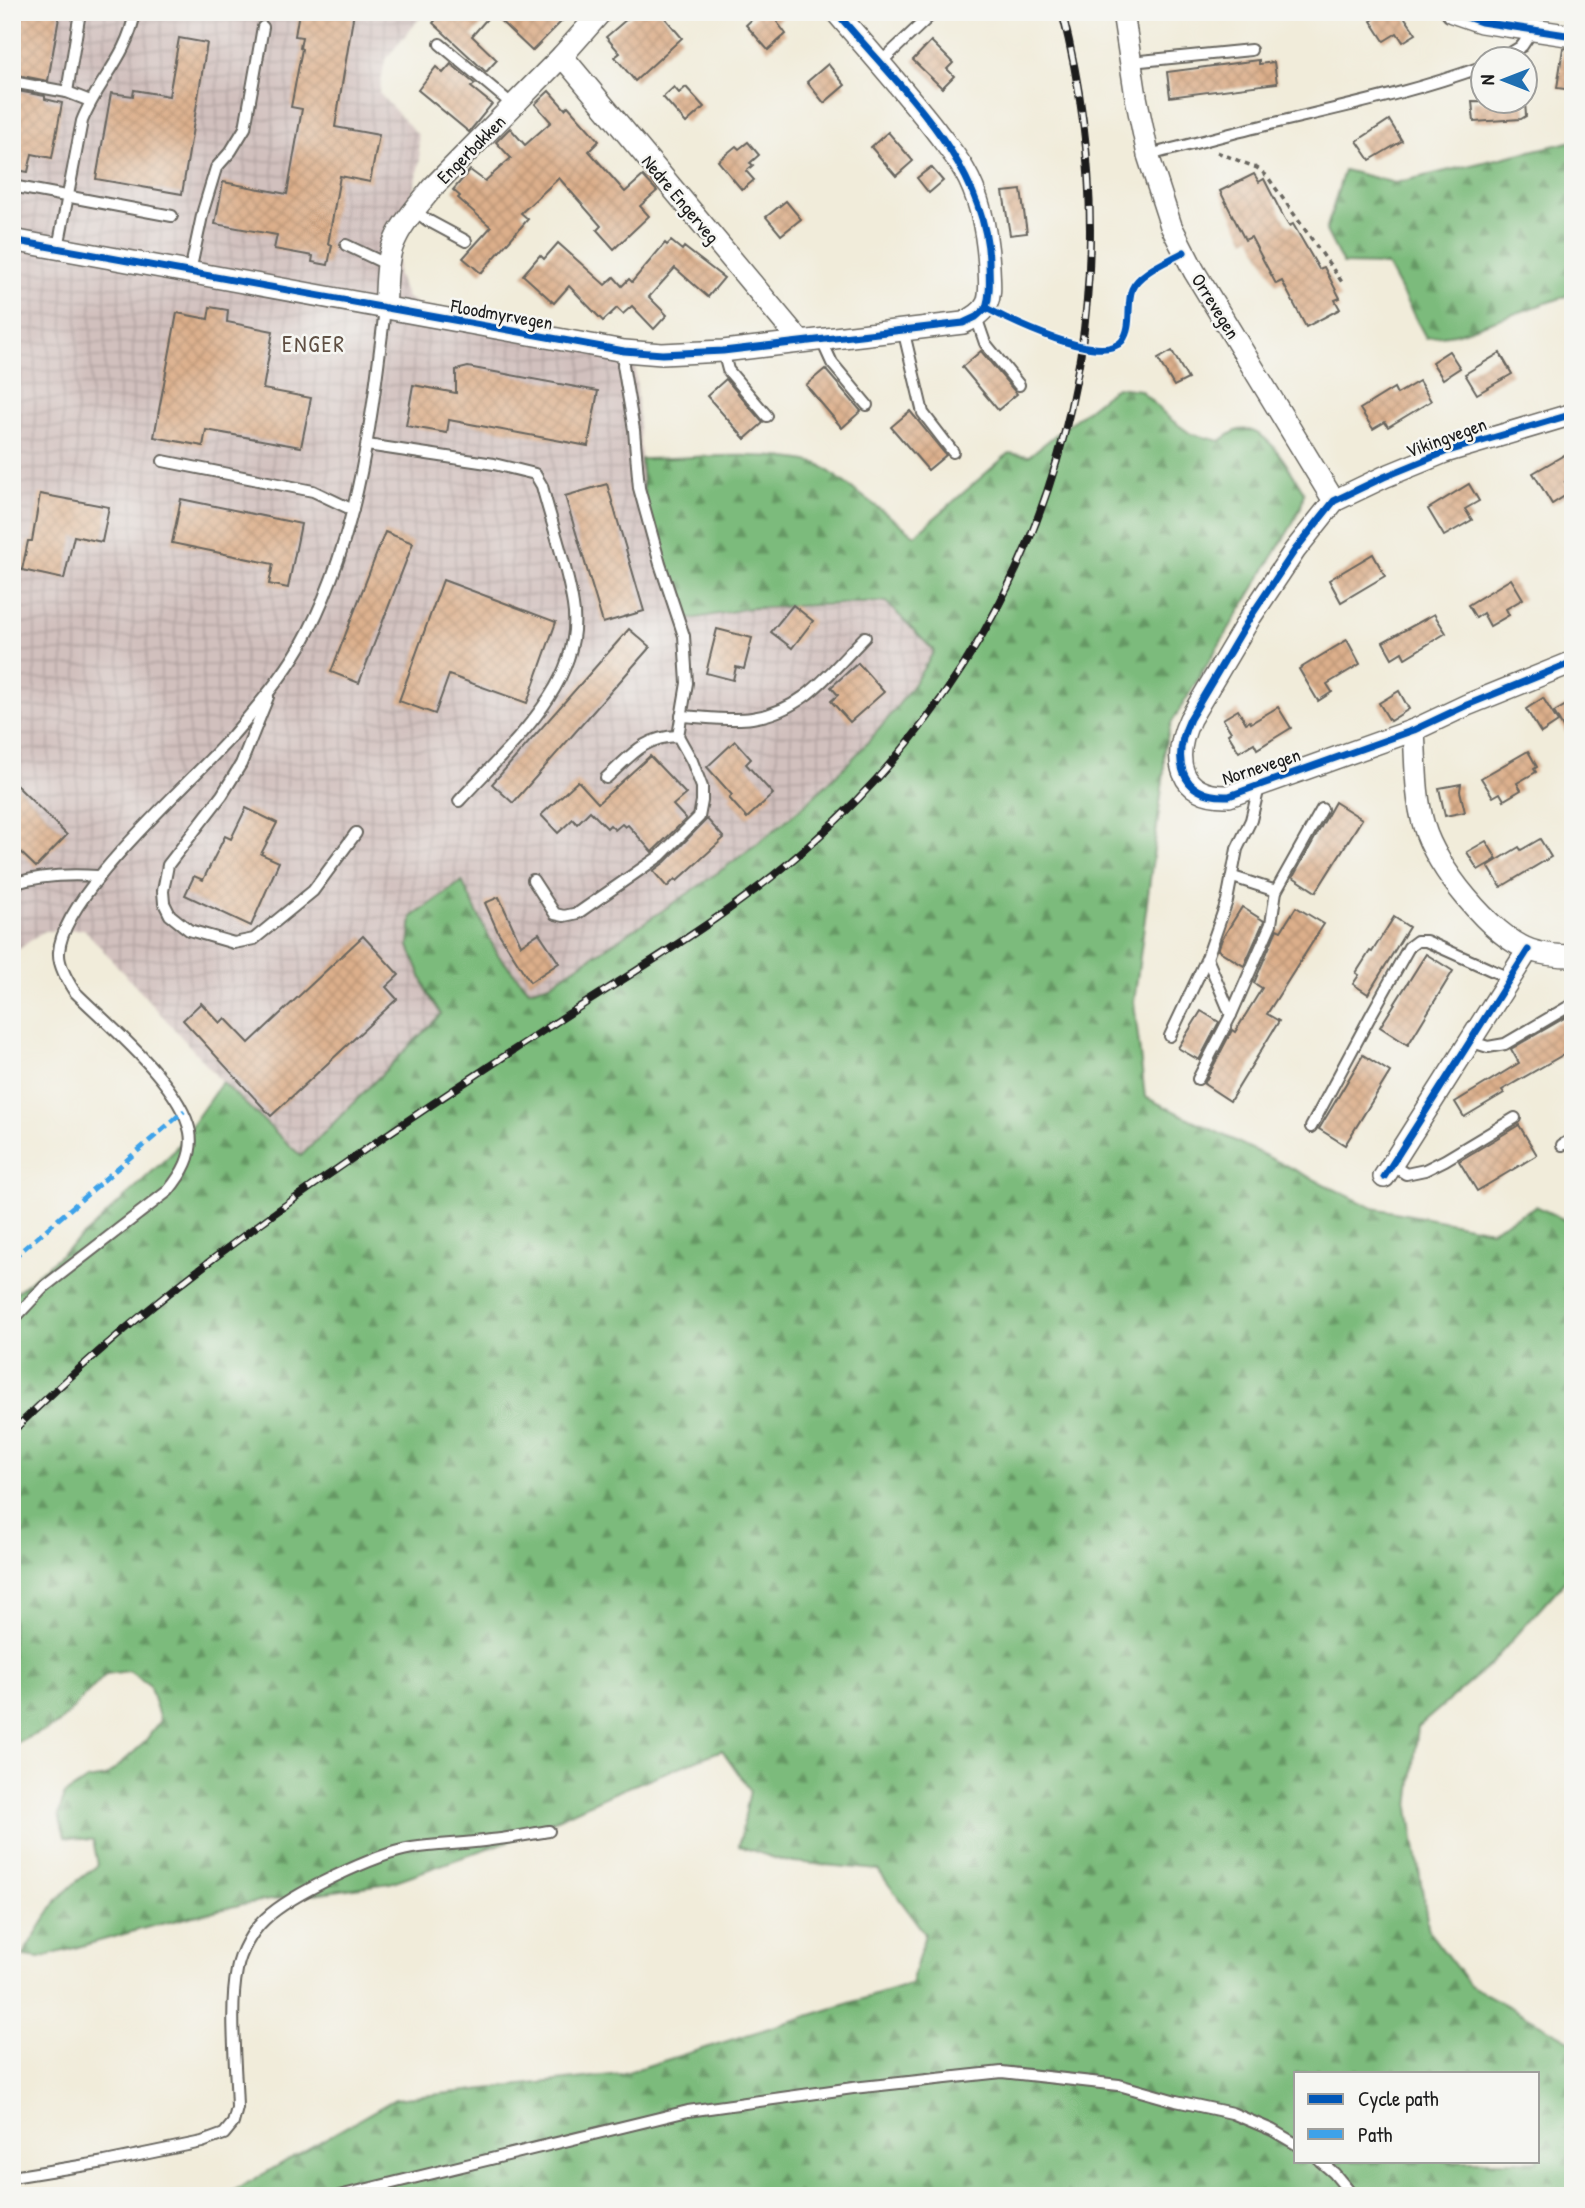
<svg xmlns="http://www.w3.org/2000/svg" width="1585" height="2208" font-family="'Patrick Hand',sans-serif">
<defs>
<pattern id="industrial-grid" width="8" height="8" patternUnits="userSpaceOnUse" patternTransform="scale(1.75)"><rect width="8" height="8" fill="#d1c0bd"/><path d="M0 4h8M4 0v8" fill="none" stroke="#b3a4a2"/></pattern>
<pattern id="forest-firs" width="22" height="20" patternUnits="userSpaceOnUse" patternTransform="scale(1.75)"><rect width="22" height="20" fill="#7cbb7b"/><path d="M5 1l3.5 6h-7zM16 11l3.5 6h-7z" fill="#659764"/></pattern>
<pattern id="building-cross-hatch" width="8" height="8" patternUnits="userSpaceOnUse" patternTransform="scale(1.75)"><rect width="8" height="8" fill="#dcaf8b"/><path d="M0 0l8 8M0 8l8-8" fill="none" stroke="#bc9677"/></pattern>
</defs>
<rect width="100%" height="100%" fill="#f6f6f2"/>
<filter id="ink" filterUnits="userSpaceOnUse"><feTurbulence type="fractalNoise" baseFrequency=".0143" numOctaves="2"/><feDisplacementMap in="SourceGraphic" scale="14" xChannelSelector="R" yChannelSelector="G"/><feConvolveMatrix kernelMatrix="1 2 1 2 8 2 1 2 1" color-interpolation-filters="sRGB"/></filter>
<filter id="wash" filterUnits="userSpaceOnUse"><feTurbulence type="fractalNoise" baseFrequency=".00686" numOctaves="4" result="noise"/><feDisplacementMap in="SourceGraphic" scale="28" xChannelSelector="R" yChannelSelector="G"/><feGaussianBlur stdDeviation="1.57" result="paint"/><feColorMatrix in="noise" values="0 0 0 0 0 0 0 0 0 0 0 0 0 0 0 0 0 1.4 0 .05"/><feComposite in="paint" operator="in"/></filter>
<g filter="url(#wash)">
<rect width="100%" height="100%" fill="#f1ecda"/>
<path fill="url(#industrial-grid)" d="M12 12H425L385 60 379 93 418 135 420 160 399 251 397 274 407 298 421 306 634 346 641 459 686 620 750 608 886 602 934 652 883 726 833 779 725 869 550 984 529 990 497 954 462 881 428 994 441 1014 301 1156 222 1082 84 929 44 931 12 954Z"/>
<g fill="url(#forest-firs)" stroke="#4c6c4c" stroke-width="2" fill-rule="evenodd">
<path d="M1573 141V293L1561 298 1455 334 1426 338 1387 265 1343 264 1326 231 1344 170 1395 183Z"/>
<path d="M1116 387 1140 390 1169 418 1191 434 1220 441C1225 438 1233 431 1239 430 1268 424 1291 473 1304 492L1301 507 1289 530 1171 724 1164 749V773L1134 1002 1145 1097 1373 1208 1491 1230 1536 1206 1573 1224V1572L1490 1665 1418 1727 1409 1808 1429 1932 1470 1985 1573 2042V2196H230V2193L395 2099 621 2074 911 1984 925 1934 878 1870 783 1861 739 1846 750 1790 722 1750 616 1792 511 1840 390 1883 243 1904 149 1927 39 1958 24 1956 27 1948 57 1900 76 1882 98 1865 93 1840 65 1837 59 1815 64 1795 87 1780 106 1777 144 1743 160 1720 149 1685 129 1671 106 1674 58 1724 12 1745V1296L91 1229 172 1153 222 1082 301 1156 441 1014 428 994 409 946 412 917 462 881 497 954 529 990 550 984C691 891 848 802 934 651L886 602 750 608 686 620 645 506 641 459C692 458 772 450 819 464L915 535 1009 453 1029 456ZM1296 2073H1538V2161H1296Z"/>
</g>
<g id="blocks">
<g fill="url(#building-cross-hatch)">
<path d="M12 12H60L48 81 12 74Z"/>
<path d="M299 12H354L335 127 379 135 370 182 340 176 328 244 332 245 328 265 312 262 313 256 274 249 277 235 215 224 223 182 287 194 302 109 291 107 302 49 300 48 302 37 295 36Z"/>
<path d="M442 12H553L562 21 532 51 492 13 472 36 497 60 486 72 433 23Z"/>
<path d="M635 12H660L682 38 635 81 615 57 620 53 606 37Z"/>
<path d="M760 12H789L777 22 786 34 768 50 746 25Z"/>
<path d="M1370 12H1401L1416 34 1403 42 1397 33 1384 41 1371 21 1374 19Z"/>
<path d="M179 38 207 43 182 194 96 179 111 93 133 96 134 90 169 96Z"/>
<path d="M931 41 953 63 947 69 954 76 942 88 913 60Z"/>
<path d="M1563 48 1573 49V90L1557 88Z"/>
<path d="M1259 60V64L1274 62 1277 83 1170 97 1167 72Z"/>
<path d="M451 64 475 84 471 87 492 104 469 132 418 90 436 67 443 73Z"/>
<path d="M828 64 845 85 824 103 807 82Z"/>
<path d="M674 87 679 93 686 87 704 107 686 123 663 97Z"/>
<path d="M12 90 45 96V99L62 103 52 158 32 154 28 172 12 169Z"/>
<path d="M549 91 565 109 568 106 599 141 589 151 625 192 643 176 657 191 640 206 649 216 614 249 597 230 601 226 559 178 521 213 528 219 481 273 463 258 491 227 458 198 460 196 453 190 470 170 485 181 511 158 496 142 510 128 525 145 551 122 535 104Z"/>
<path d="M1472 101 1525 102 1526 116 1521 119 1474 122Z"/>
<path d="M1389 120 1402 141 1370 160 1357 141Z"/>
<path d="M888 132 913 161 896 176 871 147Z"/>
<path d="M748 142 759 155 750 163 753 165 746 171 754 180 742 190 718 161 736 146 739 149Z"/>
<path d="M931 167 943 181 929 193 917 178Z"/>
<path d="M1254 174 1259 182 1264 179 1284 218 1289 226 1293 224 1319 269 1324 267 1340 298 1335 300 1340 309 1306 327 1282 281 1276 284 1251 237 1245 240 1220 191Z"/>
<path d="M1021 190 1027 233 1010 235 1003 192Z"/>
<path d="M786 201 801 219 781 235 766 217Z"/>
<path d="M671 241 682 250 684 247 724 278 708 297 675 268 649 297 667 315 654 329 632 306 623 314 617 308 603 321 569 286 554 303 523 275 540 255 544 259 558 243 605 285 614 277 622 286 629 279 632 282 665 243 667 245Z"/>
<path d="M210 307 228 310 227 322 273 331 263 389 311 398 301 447 206 430 203 446 154 437 177 313 208 319Z"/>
<path d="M981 351 1017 394 998 410 962 367Z"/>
<path d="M1172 351 1188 379 1174 386 1158 359Z"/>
<path d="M1449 351 1460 368 1443 379 1432 362Z"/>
<path d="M1500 353 1512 374 1477 394 1465 374Z"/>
<path d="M468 367 598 391 588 446 449 420 447 433 406 426 413 385 456 393V370Z"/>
<path d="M825 369 861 411 842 428 806 385Z"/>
<path d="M726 379 763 423 745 439 707 396Z"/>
<path d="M1419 381 1431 401 1388 427 1385 422 1373 429 1360 409 1394 388 1397 394Z"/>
<path d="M910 411 946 455 928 470 891 427Z"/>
<path d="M1573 450V478L1565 482 1571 492 1552 504 1533 473Z"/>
<path d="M607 484 644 611 603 623 565 496Z"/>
<path d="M1469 484 1479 501 1465 509 1472 520 1444 536 1428 509Z"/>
<path d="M40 494 109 507 102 542 74 536 64 579 22 570 28 541H32Z"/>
<path d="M181 499 301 524 288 588 269 584 273 564 172 543Z"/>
<path d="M385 532 413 543 359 683 331 672Z"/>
<path d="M1373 554 1385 576 1341 602 1329 580Z"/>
<path d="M1511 579 1523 599 1506 609 1509 615 1490 626 1483 613 1476 618 1468 605Z"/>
<path d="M443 580 556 622 527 703 449 675 435 714 399 701Z"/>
<path d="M793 605 813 621 792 648 771 632Z"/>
<path d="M1434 614 1446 633 1405 658 1402 652 1392 658 1383 642Z"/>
<path d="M629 629 650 647 513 803 492 784Z"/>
<path d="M717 629 752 638 744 669 736 667 733 680 706 673Z"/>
<path d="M1347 640 1360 664 1327 684 1332 692 1318 701 1299 669Z"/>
<path d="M858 663 884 692 850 722 831 701 838 695 831 687Z"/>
<path d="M1399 691 1409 709 1390 721 1379 703Z"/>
<path d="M1543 698 1558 722 1541 733 1526 709Z"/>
<path d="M1573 701V745L1554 712Z"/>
<path d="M1278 707 1291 728 1257 749 1254 743 1239 752 1228 734 1231 732 1223 719 1238 710 1246 723 1250 721 1251 723Z"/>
<path d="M735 741 751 759 746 764 773 794 747 818 729 798 732 795 707 767Z"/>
<path d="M1528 751 1537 767 1534 769 1536 772 1517 783 1521 790 1504 800 1500 793 1493 797 1481 778Z"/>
<path d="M650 756 686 794 673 805 686 819 652 852 628 825 625 827 622 824 615 830 610 825 607 828 590 811 577 824 573 819 558 833 541 815 578 781 598 803Z"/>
<path d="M12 781 67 835 36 867 12 844Z"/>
<path d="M1461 784 1460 791 1465 812 1445 816 1439 788Z"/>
<path d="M1335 802 1362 819 1316 892 1293 877Z"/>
<path d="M246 808 277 823 261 854 279 862 251 926 185 895 194 876 203 880 225 836 231 839Z"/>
<path d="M707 819 724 838 677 881 675 879 667 887 653 871 665 862Z"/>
<path d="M1540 839 1551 857 1501 887 1488 866 1519 847 1521 850Z"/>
<path d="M1486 841 1497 859 1478 870 1467 852Z"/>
<path d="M499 897 521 945 539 933 559 963 530 982 498 932 485 903Z"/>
<path d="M1242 907 1264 921 1244 966 1218 950 1222 939Z"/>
<path d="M1296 907 1324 924 1267 1014 1279 1021 1230 1101 1204 1084 1232 1030 1235 1032 1262 988 1254 983 1277 929 1281 931Z"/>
<path d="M1394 917 1409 927 1368 994 1353 984 1359 975 1356 973 1370 951 1372 952Z"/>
<path d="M363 936 399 975 386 987 397 999 271 1116 183 1020 201 1003 220 1023 225 1018 249 1043Z"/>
<path d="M1426 954 1453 971 1408 1045 1380 1027Z"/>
<path d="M1201 1011 1219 1022 1199 1060 1178 1048Z"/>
<path d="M1573 1013V1049L1502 1090 1504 1093 1464 1117 1455 1102 1519 1063 1511 1049Z"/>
<path d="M1363 1055 1390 1072 1345 1145 1319 1129Z"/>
<path d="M1519 1125 1537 1155 1477 1191 1459 1161Z"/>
</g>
</g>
</g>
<g filter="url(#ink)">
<use href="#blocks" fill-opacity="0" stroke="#67655e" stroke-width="2"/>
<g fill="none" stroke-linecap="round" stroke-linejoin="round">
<g stroke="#67655e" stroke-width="14">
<g id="service">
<path d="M440 44 514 106"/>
<path d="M1499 60 1522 46 1532 31"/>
<path d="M1131 62 1251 50"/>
<path d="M880 63 934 12"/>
<path d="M12 82 67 92 90 101"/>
<path d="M67 92 80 12"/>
<path d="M1148 155C1186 146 1224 135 1262 126 1337 108 1411 93 1484 66"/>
<path d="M12 186 172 216"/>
<path d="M414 210 427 220 466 241"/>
<path d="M346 245 388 265"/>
<path d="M58 248 82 121C98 80 127 58 135 12"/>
<path d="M190 272 203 211 216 168 231 151 245 128 263 27"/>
<path d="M976 317 985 343 1019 385"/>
<path d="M903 329 923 413 953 452"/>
<path d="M821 339 832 363 867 405"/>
<path d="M624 351 623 365 634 430 639 488 660 564 684 636 687 683 678 736"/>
<path d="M723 351 728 370 767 416"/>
<path d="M367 445 494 464 535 474 542 486C552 525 567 565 573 605 586 683 506 749 459 801"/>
<path d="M163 461 313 491 353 510"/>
<path d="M268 697 241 764 222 795 168 865 163 891 164 903 170 915 189 930 234 943 254 939 313 891 356 833"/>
<path d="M681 716C704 717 730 721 752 718 804 711 830 672 865 637"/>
<path d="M1233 877 1276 891"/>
<path d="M533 880 555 914 564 916 578 913 660 856 699 817 702 801V787L692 761 678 736C643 737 631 756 606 778"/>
<path d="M12 884C40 875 69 874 98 876"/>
<path d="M1207 958 1231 1015"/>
<path d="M1170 1036 1207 958 1227 901 1237 849 1251 820 1259 787"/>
<path d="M1469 1041 1488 1047 1505 1044 1573 1004"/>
<path d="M1198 1079 1231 1015 1271 924 1276 891 1322 809"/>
<path d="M1311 1127 1371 1015 1409 947 1417 941H1426L1509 978"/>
<path d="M1562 1145 1573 1139"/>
<path d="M1392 1165 1406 1174 1425 1170 1445 1160 1515 1118"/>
<path d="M12 1321 44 1287 168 1191C182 1174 194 1155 190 1132 180 1083 109 1026 74 991 67 980 58 965 59 952 62 894 192 782 233 735 256 708 282 678 300 647 358 544 371 424 385 309"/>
<path d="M1320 2161 1334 2173 1353 2196"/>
<path d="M12 2177 105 2162 202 2142 224 2134 233 2123 237 2108C236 2066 229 2010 237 1970 240 1952 252 1931 265 1919 291 1894 376 1854 412 1848 438 1844 465 1844 491 1840 511 1838 530 1834 549 1831"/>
<path d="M339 2196 688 2111 853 2088 1002 2072 1119 2085 1176 2101 1232 2113 1272 2130 1296 2144"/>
</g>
</g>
<g stroke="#67655e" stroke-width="24">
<g id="minor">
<path d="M1123 12 1136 97 1148 155 1171 226 1194 271 1334 501"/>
<path d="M1452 12 1481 22 1573 36"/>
<path d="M562 56 800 341"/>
<path d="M12 240 624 351 662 354 723 351 963 323C994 309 990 296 989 267 987 233 981 199 964 170 956 156 945 143 936 131 904 90 870 52 836 12"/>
<path d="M385 309C387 286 385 259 396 238 404 220 420 204 432 188L562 56 601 12"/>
<path d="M1573 414 1445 452 1384 477 1334 501 1295 550 1251 616 1190 719C1172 758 1178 798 1229 796L1414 730 1467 705 1573 662"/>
<path d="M1414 730C1416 761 1415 796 1424 826 1435 866 1491 936 1530 950 1544 955 1558 956 1573 956"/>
<path d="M1384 1177 1528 950"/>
</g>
</g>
<path stroke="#67655e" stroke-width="3.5" stroke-dasharray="5 5" stroke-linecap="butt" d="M1217 152 1257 168 1267 176 1342 282"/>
<use href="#service" stroke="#fff" stroke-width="10"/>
<use href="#minor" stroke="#fff" stroke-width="21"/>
<g stroke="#1c1c1c" stroke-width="8">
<path id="rail" d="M12 1432C172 1273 360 1152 547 1028 637 969 734 914 814 841 1051 629 1141 319 1062 12"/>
</g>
<use href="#rail" stroke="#f6f6f2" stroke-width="5" stroke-dasharray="16" stroke-linecap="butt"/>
<path stroke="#3da2ea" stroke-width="5" stroke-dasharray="10 5" stroke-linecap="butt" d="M12 1259 184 1111"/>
<g stroke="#f6f6f2" stroke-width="11">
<g id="cycleway">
<path d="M836 12C897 85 984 160 989 260 989 277 991 291 986 308"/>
<path d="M1452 12 1481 22 1573 36"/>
<path d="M12 240 624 351 662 354 723 351 963 323 976 317 986 308"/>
<path d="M986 308C1009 320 1101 366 1122 341 1133 327 1126 305 1132 289 1139 272 1169 261 1184 252"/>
<path d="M1573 414 1445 452 1384 477 1334 501 1295 550 1251 616 1190 719C1172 758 1178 798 1229 796L1414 730 1467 705 1573 662"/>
<path d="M1384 1177 1528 950"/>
</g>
</g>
<use href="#cycleway" stroke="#0057b8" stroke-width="7"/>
</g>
</g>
<g text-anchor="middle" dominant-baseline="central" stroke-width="5" stroke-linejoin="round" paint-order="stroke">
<g font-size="19" fill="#1c1c1c" stroke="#f6f6f2">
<text transform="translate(471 149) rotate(-45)">Engerbakken</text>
<text transform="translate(681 199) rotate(50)">Nedre Engerveg</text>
<text transform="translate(1216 306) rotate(58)">Orrevegen</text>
<text transform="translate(502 314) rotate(10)">Floodmyrvegen</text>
<text transform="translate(1446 437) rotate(-20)">Vikingvegen</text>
<text transform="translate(1261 766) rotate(-18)">Nornevegen</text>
</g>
<g font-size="23" letter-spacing="2" fill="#5f4f43" stroke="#f6f6f2">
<text x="314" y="343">ENGER</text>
</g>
</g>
<rect width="1585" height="2208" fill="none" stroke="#f6f6f2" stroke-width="42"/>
<rect x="1294" y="2072" width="245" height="91" fill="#f6f6f2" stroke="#9f9f9c" stroke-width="2"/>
<rect x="1308" y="2094" width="35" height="10" fill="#0057b8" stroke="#9f9f9c" stroke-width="2"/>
<text x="1358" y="2106" font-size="21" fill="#1c1c1c">Cycle path</text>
<rect x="1308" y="2129" width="35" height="10" fill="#3da2ea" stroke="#9f9f9c" stroke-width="2"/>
<text x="1358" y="2142" font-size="21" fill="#1c1c1c">Path</text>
<g transform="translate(1504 80) rotate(270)"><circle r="33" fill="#f6f6f2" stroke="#9f9f9c" stroke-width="2"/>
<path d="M0-5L12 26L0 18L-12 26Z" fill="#1f6fb2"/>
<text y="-10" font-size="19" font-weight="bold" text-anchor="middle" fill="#1c1c1c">N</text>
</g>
</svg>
